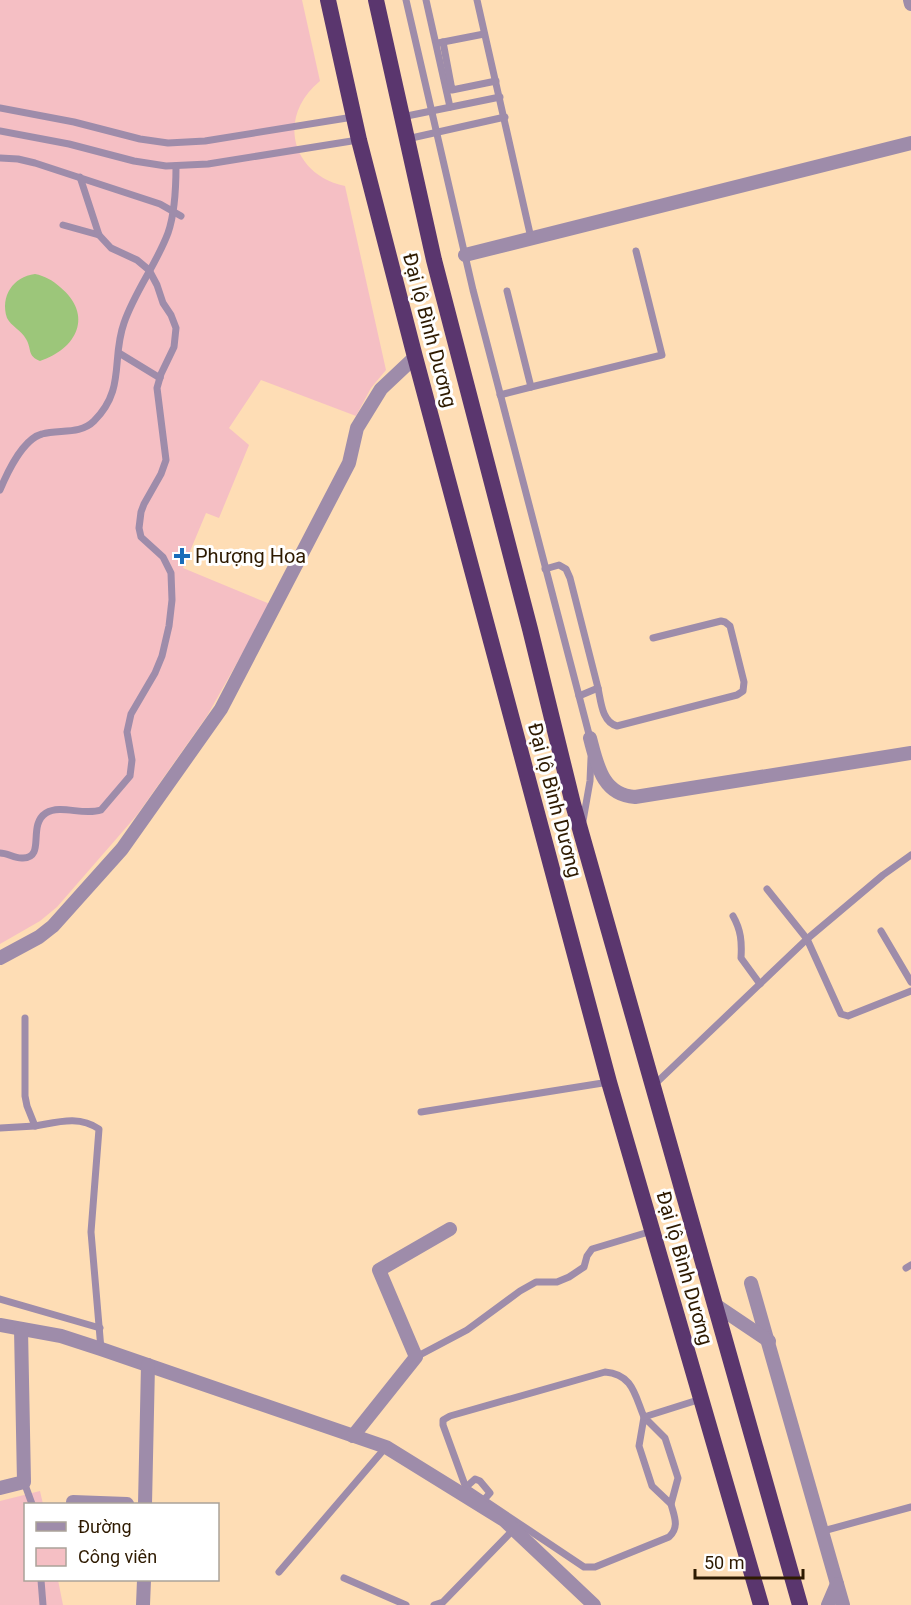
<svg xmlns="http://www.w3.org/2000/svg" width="911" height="1605" font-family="Roboto,sans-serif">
<rect width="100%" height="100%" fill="#feddb5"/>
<g fill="#f5bfc4">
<path d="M0 0H302L320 81C277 116 290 174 345 186L386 370 371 388 356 416 261 380 229 428 249 445 219 518 206 513 183 568 270 604 207 716 137 815 57 907 40 921 0 944Z"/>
<path d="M40 1491 43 1504H26V1580H58L63 1605H0V1501Z"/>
</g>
<path fill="#9cc67a" d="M35 274C45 276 52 280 60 287 94 315 77 349 40 361 27 356 32 349 26 339 21 330 11 326 7 318 0 296 13 277 35 274Z"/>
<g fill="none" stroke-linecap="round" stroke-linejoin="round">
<g stroke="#9e8caa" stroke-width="7">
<path d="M406 0 473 290 590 738"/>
<path d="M426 0 450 107"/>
<path d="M477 0 531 238"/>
<path d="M443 42 452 90 496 81"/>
<path d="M438 43 484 34"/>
<path d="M0 108 74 122 140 139 168 143 205 141 353 117"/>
<path d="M402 117 500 97"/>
<path d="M0 131 69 144 134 161 166 166 208 164 358 140"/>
<path d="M407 139 505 117"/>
<path d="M0 158 18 159 35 163 160 204 181 216"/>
<path d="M63 225 99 235"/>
<path d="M507 291 531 387 662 355 636 251"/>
<path d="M119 353 160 378"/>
<path d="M500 395 531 387"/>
<path d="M0 490C7 473 23 439 42 434 59 429 80 435 94 421 126 389 111 359 124 323 135 291 156 265 168 233 175 213 176 188 176 166"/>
<path d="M545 569 559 565 566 569 570 578 598 688 579 696"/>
<path d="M598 688C601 702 602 722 617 726L737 695 743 691 744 682 730 626 725 622 721 621 653 638"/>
<path d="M583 821 590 781 591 758"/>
<path d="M0 853C8 853 15 859 23 858 46 858 27 825 46 813 61 804 83 816 101 810L130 776 132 760 127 732 131 714 155 673 162 656 169 626 172 600 171 573 163 557 141 537 139 528 141 512 144 504 161 474 166 460 157 388 161 374 174 347 176 328 171 315 163 303 157 285 149 270 137 260 111 248 99 235 80 177"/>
<path d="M767 889 807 939 841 1014 848 1016 911 991"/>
<path d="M733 916C741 930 742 942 741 958L760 984"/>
<path d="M881 931 911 982"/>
<path d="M25 1018V1096L27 1106 35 1126C58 1122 79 1115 99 1129L91 1232 101 1349"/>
<path d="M654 1085 807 939 883 875 911 855"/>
<path d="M421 1112 609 1082"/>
<path d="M0 1128 35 1126"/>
<path d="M906 1268 911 1265"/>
<path d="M0 1299 100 1328"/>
<path d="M416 1357 467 1330 520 1291 536 1282H557L569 1277 584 1267 587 1256 592 1249 652 1231"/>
<path d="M644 1417 665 1438 678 1478 671 1504 652 1486 639 1446Z"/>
<path d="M24 1482 32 1504"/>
<path d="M464 1489 475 1479 480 1481 490 1493 482 1502"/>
<path d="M671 1504C674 1516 680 1527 669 1537L595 1567H584L466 1488 443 1425V1420L450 1416 605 1372C633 1374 635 1396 644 1417L701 1399"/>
<path d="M823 1531 911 1507"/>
<path d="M279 1572 386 1447"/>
<path d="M344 1578 406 1605"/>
<path d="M41 1580 43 1605"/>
<path d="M434 1605 443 1602 514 1529"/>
</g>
<g stroke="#9e8caa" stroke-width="14">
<path d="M910 0 911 4"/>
<path d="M465 255 911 143"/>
<path d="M590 738C597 764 602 795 635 797L911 753"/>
<path d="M0 958 39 937 53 926 122 849 221 709 349 463 357 428 381 389 415 357"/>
<path d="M751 1283 843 1605"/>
<path d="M714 1304 769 1341"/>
<path d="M0 1325 61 1336 101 1349 386 1447 504 1520 594 1605"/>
<path d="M353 1436 416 1357 379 1270 450 1229"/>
<path d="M0 1488 24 1482 21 1329"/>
<path d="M73 1502 127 1504"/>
<path d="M145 1504 148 1365"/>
<path d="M143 1605 144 1580"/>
<path d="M828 1605 837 1584"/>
</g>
<g stroke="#5a366e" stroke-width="16">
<path d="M328 0 359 140 415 357 609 1082 761 1605"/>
<path d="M376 0 434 260 530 629 573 804 800 1605"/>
</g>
</g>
<path fill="#1a6cba" stroke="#fff" stroke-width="2" d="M179 547h6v6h6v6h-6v6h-6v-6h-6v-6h6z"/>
<g text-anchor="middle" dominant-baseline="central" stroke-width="6" stroke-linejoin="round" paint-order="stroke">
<g font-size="20" fill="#2e1a00" stroke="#fff">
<text transform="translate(430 330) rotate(75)">Đại lộ Bình Dương</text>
<text transform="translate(555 800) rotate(75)">Đại lộ Bình Dương</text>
<text transform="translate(685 1268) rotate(74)">Đại lộ Bình Dương</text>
</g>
<g font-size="20" fill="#2e1a00" stroke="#fff" text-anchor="start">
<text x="195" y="556">Phượng Hoa</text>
</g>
</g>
<rect x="24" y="1503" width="195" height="78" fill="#ffffff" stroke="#aba399" stroke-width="1.5"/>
<rect x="36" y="1522" width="30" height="9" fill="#9e8caa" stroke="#aba399" stroke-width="1.5"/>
<text x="78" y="1533" font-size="18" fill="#2e1a00">Đường</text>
<rect x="36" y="1548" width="30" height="18" fill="#f5bfc4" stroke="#aba399" stroke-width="1.5"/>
<text x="78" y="1563" font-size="18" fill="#2e1a00">Công viên</text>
<path d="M695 1569v9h108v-9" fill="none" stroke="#2e1a00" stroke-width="3"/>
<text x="704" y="1569" font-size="18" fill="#2e1a00" stroke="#ffffff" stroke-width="4.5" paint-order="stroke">50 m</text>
</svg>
